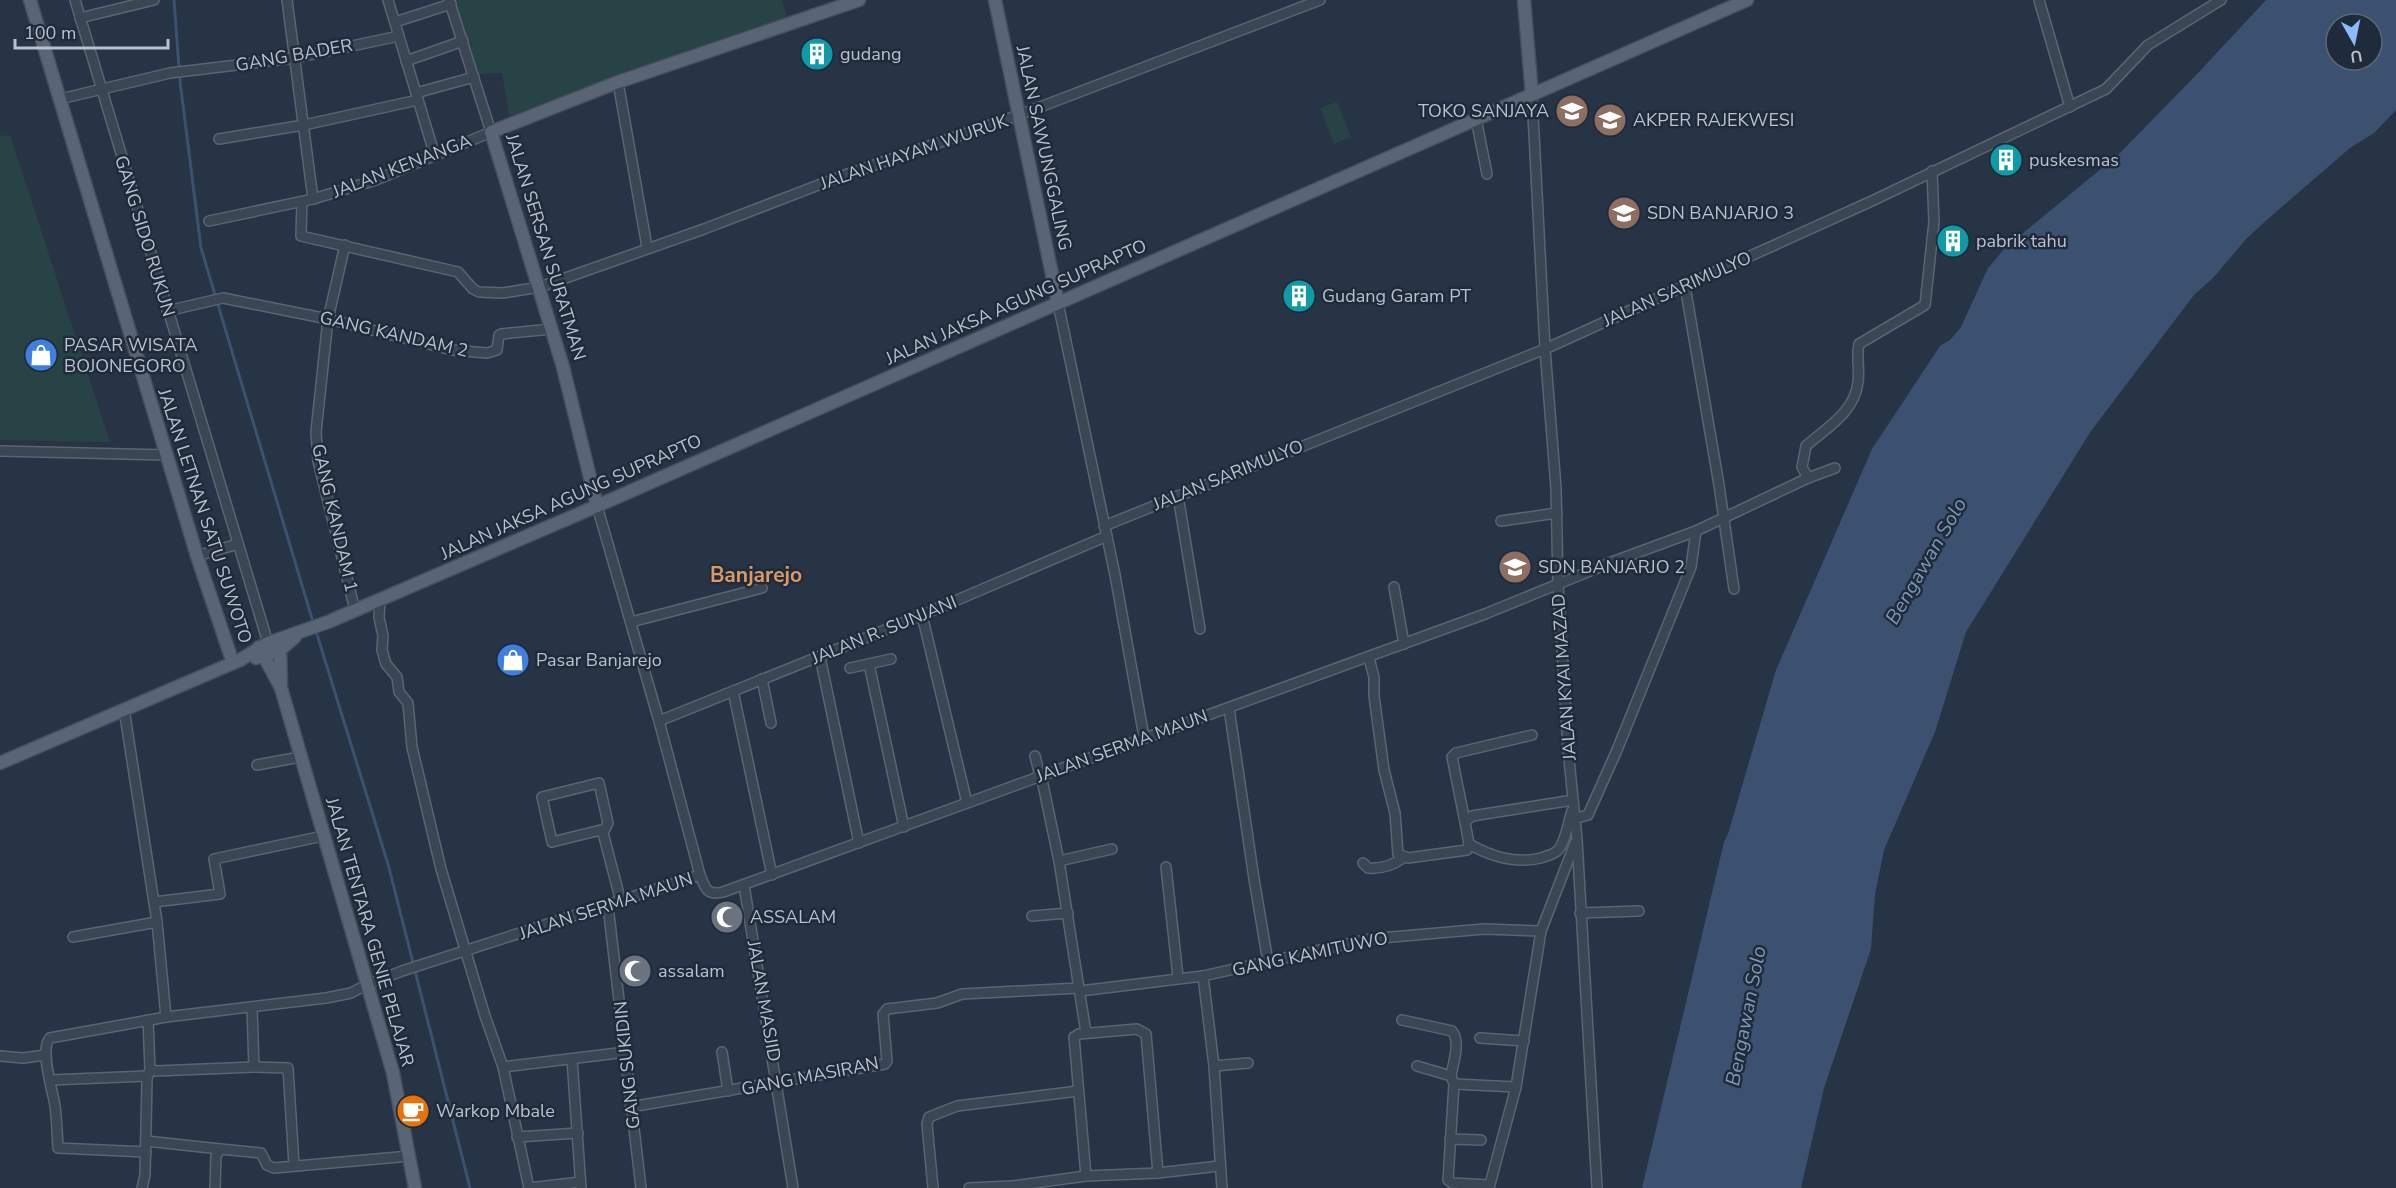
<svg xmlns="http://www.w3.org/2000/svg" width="2396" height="1188" font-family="'Nunito Sans',sans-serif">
<rect width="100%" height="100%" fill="#263446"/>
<g fill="#284346">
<path d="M453 0H782L787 18 509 116 502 73 477 74Z"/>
<path d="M1337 102 1351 137 1334 144 1320 108Z"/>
<path d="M10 135 110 442 0 440V136Z"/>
</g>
<path fill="#3c516f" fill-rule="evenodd" d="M2266 0H2396V110L2374 133 2350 148 2269 218 2247 238 2214 277 2194 295 2091 431 1966 632 1935 732 1884 850 1875 894 1871 949 1824 1088 1801 1188H1642L1724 842 1728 834 1776 670 1872 449 1940 346 1950 340 1961 327 1988 268 2005 248 2119 154 2199 72ZM2336 24H2372V60H2336Z"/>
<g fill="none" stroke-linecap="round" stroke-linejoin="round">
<g stroke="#3c516f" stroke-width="3">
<path d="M174 0 180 81 201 248 313 622"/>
<path d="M315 628 388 864 470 1188"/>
</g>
<g stroke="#5a6472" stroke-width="12">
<g id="minor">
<path d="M75 0 268 643"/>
<path d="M287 0 313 199"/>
<path d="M388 0 435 156"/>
<path d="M2039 0 2070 107"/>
<path d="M80 18 154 0"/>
<path d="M395 22 451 4"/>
<path d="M406 61 463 41"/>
<path d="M618 82 647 247"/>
<path d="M416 93 474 77"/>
<path d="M1532 95 1545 349 1556 488 1558 584 1568 749 1577 839 1597 1188"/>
<path d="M60 99 170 73 295 58 399 36"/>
<path d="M1476 119 1487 174"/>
<path d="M219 139 304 125 418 100"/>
<path d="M302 202 301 236 458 272 473 289 479 292 503 293 540 287 704 229 842 176 1019 115 1320 0"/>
<path d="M209 221 313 199 376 180 491 132 449 0"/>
<path d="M345 245 328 319 316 432 318 461 355 610"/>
<path d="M1685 286 1719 485 1734 589"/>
<path d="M1058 303 1115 575 1144 737"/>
<path d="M167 311 223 298 328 319 452 350 487 353 497 350 499 335 501 334 552 329"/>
<path d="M0 451 166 455"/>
<path d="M1808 478 1835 468"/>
<path d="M1178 496 1200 629"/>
<path d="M597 506 659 721 700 875C705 888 707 896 723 892L1485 614 1612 562 1696 531 1808 478 1802 467 1806 446C1826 428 1855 412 1858 382 1860 370 1856 357 1859 344L1925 305 1934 222 1932 171"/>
<path d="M1501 521 1557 513"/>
<path d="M1104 526 1545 349 1874 200 2106 89 2148 45 2221 0"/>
<path d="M197 556 238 544"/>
<path d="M1394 587 1404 644"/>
<path d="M380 600 379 617 383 636 382 650 386 664 397 677 399 692 408 703 412 747 441 869 485 1016 503 1067 529 1188"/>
<path d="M922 615 967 803"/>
<path d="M631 622 762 588"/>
<path d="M820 657 859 843"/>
<path d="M1369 658 1374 677V696L1384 770 1395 813 1398 854 1408 858 1467 850 1469 844 1465 822 1472 816 1573 800"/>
<path d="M869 664 904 827"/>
<path d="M850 668 891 659"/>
<path d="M762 679 771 723"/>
<path d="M733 691 772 875"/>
<path d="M1229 708 1254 879 1268 962"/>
<path d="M124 709 157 922 166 1017"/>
<path d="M659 721 922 615 1107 536"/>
<path d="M1035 756 1040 776"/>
<path d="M257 765 300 757"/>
<path d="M1041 775 1059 861 1086 1033"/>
<path d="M1575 814 1577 818 1588 815 1617 750 1691 567 1696 531"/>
<path d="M1465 822 1452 757 1456 753 1532 735"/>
<path d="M605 829 552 842 542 797 599 783 608 823 603 833 621 902"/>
<path d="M1469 844C1492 857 1515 864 1541 858 1546 856 1554 855 1558 850 1566 841 1568 822 1572 811"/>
<path d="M1059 861 1112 849"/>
<path d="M1363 863 1368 868C1381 869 1392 866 1403 858"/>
<path d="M1166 867 1178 977"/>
<path d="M744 885 793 1188"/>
<path d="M154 902 220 894 214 859 323 836"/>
<path d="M608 906 641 1188"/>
<path d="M1580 913 1639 911"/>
<path d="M1032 916 1068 913"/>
<path d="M73 937 157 922"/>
<path d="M1203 976 1214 1066 1222 1188"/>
<path d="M1080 991 1203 976 1369 939 1484 929 1541 931"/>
<path d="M1402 1020 1452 1031C1461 1042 1453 1063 1451 1076"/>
<path d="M1480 1038 1524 1041"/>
<path d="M722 1052 728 1091"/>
<path d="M0 1056 23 1058 46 1055"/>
<path d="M572 1059 581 1188"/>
<path d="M1214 1066 1248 1063"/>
<path d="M1417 1066 1451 1076 1454 1084 1448 1180 1452 1183 1489 1185"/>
<path d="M254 1067 288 1068 294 1165"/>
<path d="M503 1067 626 1052"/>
<path d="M150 1069 156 1071 254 1067 252 1008"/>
<path d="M50 1080 147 1076"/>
<path d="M1454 1084 1516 1087"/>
<path d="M630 1107 885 1064 887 1061 883 1014 887 1009 937 1003 962 994 1079 988"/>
<path d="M517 1137 578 1133"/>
<path d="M1450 1139 1481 1140"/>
<path d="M146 1141 220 1149"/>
<path d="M146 1152 58 1148C57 1134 57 1120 55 1106 53 1091 39 1049 50 1038L166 1017 326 998 351 993 368 984 402 971 700 875"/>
<path d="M1086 1176 1074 1037 1079 1034 1137 1029 1146 1034 1158 1173"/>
<path d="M142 1188 145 1175 147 1079 150 1069 148 1020"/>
<path d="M215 1188 216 1156 220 1149 261 1153 267 1165 274 1168 410 1156"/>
<path d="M529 1188 580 1182"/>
<path d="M933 1188 927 1124 929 1117 957 1106 1078 1091"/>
<path d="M969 1188 1012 1186 1086 1176 1158 1173 1219 1166"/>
<path d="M1489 1188 1516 1087 1541 931 1575 843"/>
</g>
</g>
<g stroke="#454f5e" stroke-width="15">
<g id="major">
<path d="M30 0 197 556 233 663"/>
<path d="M995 0 1058 303"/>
<path d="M1524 0 1532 95"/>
<path d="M597 506 563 367 491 132 618 82 859 0"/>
<path d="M278 645 280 650 281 687"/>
<path d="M259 647 281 688 393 1073 415 1188"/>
<path d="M256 658 280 650 295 637"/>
<path d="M0 763 240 660 268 643 328 622 597 506 1747 0"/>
</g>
</g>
<use href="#minor" stroke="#3b4655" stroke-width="9"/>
<use href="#major" stroke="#596575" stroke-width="12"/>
</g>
<defs>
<g id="building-disc" transform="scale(1.725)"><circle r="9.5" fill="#0f9aa8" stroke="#1f2b3a"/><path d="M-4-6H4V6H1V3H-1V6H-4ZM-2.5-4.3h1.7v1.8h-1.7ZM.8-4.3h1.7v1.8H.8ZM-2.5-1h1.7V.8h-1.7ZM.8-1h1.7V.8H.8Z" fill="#fff"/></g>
<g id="school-disc" transform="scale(1.725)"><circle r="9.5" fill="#8d6e63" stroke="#1f2b3a"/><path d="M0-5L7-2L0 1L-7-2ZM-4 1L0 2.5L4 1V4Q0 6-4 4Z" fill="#fff"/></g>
<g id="university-disc" transform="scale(1.725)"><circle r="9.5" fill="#8d6e63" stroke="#1f2b3a"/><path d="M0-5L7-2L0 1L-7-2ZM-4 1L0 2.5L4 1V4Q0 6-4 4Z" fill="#fff"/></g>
<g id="shop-disc" transform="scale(1.725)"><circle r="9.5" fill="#3f7fe0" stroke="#1f2b3a"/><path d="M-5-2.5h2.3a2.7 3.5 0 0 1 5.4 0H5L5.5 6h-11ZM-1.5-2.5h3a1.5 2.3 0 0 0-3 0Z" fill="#fff"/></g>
<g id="mosque-disc" transform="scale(1.725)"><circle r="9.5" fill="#6b7280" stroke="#1f2b3a"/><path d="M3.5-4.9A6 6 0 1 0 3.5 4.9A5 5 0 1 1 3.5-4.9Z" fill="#fff"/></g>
<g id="cafe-disc" transform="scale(1.725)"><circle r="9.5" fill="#e8710a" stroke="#1f2b3a"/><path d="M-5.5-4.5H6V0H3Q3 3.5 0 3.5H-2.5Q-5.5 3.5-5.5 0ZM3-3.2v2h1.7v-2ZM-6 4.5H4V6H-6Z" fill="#fff"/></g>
</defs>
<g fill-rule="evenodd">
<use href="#building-disc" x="817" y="54"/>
<use href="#school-disc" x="1572" y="111"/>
<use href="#university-disc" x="1610" y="120"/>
<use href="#building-disc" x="2006" y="160"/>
<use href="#school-disc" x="1624" y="213"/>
<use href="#building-disc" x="1953" y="241"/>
<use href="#building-disc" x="1299" y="296"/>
<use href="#shop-disc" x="41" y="355"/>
<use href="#school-disc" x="1515" y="567"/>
<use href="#shop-disc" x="513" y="660"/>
<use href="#mosque-disc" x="727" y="917"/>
<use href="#mosque-disc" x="635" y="971"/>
<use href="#cafe-disc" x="413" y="1111"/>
</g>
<g text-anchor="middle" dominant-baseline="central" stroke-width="5" stroke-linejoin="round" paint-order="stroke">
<g font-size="18" fill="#b9c1ce" stroke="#1f2b3a" text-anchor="start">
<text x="840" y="54">gudang</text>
<text x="1549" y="111" text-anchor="end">TOKO SANJAYA</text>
<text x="1633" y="120">AKPER RAJEKWESI</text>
<text x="2029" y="160">puskesmas</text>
<text x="1647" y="213">SDN BANJARJO 3</text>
<text x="1976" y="241">pabrik tahu</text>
<text x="1322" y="296">Gudang Garam PT</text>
<text x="64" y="345">PASAR WISATA<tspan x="64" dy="21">BOJONEGORO</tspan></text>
<text x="1538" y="567">SDN BANJARJO 2</text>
<text x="536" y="660">Pasar Banjarejo</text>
<text x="750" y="917">ASSALAM</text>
<text x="658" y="971">assalam</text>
<text x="436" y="1111">Warkop Mbale</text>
</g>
<g font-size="18" fill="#b9c1ce" stroke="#1f2b3a">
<text transform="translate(294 55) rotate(-10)">GANG BADER</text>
<text transform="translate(1044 148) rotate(78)">JALAN SAWUNGGALING</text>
<text transform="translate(914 152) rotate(-19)">JALAN HAYAM WURUK</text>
<text transform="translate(402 166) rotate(-21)">JALAN KENANGA</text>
<text transform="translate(145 236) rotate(73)">GANG SIDO RUKUN</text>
<text transform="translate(546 247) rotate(73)">JALAN SERSAN SURATMAN</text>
<text transform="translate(1677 289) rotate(-24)">JALAN SARIMULYO</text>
<text transform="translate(1016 302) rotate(-24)">JALAN JAKSA AGUNG SUPRAPTO</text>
<text transform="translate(394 334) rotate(13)">GANG KANDAM 2</text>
<text transform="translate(1228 475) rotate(-22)">JALAN SARIMULYO</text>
<text transform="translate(571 497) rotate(-24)">JALAN JAKSA AGUNG SUPRAPTO</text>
<text transform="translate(205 516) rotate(72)">JALAN LETNAN SATU SUWOTO</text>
<text transform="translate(335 518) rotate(77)">GANG KANDAM 1</text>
<text transform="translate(884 630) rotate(-22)">JALAN R. SUNJANI</text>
<text transform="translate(1564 677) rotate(-94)">JALAN KYAI MAZAD</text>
<text transform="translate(1122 746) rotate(-20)">JALAN SERMA MAUN</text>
<text transform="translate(606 906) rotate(-18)">JALAN SERMA MAUN</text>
<text transform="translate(370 932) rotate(74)">JALAN TENTARA GENIE PELAJAR</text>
<text transform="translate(1310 954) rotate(-12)">GANG KAMITUWO</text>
<text transform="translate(764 1001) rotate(80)">JALAN MASJID</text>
<text transform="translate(627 1065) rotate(-96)">GANG SUKIDIN</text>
<text transform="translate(810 1076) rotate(-11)">GANG MASIRAN</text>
</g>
<g font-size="20" font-style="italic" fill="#7f97b6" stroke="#1f2b3a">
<text transform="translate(1926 561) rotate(-60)">Bengawan Solo</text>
<text transform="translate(1746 1016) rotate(-79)">Bengawan Solo</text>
</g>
<g font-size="21" font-weight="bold" fill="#dc9966" stroke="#1f2b3a">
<text x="756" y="575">Banjarejo</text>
</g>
</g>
<g transform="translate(2354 42) rotate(171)"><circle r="28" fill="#1f2b3a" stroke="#5d6775" stroke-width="1.5"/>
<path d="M0-4.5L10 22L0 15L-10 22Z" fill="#8fb9fd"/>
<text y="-9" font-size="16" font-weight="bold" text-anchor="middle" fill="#b9c1ce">U</text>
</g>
<path d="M15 39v9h153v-9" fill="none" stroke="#b9c1ce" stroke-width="3"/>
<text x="24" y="39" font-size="18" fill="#b9c1ce" stroke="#1f2b3a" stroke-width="4.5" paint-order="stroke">100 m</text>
</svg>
